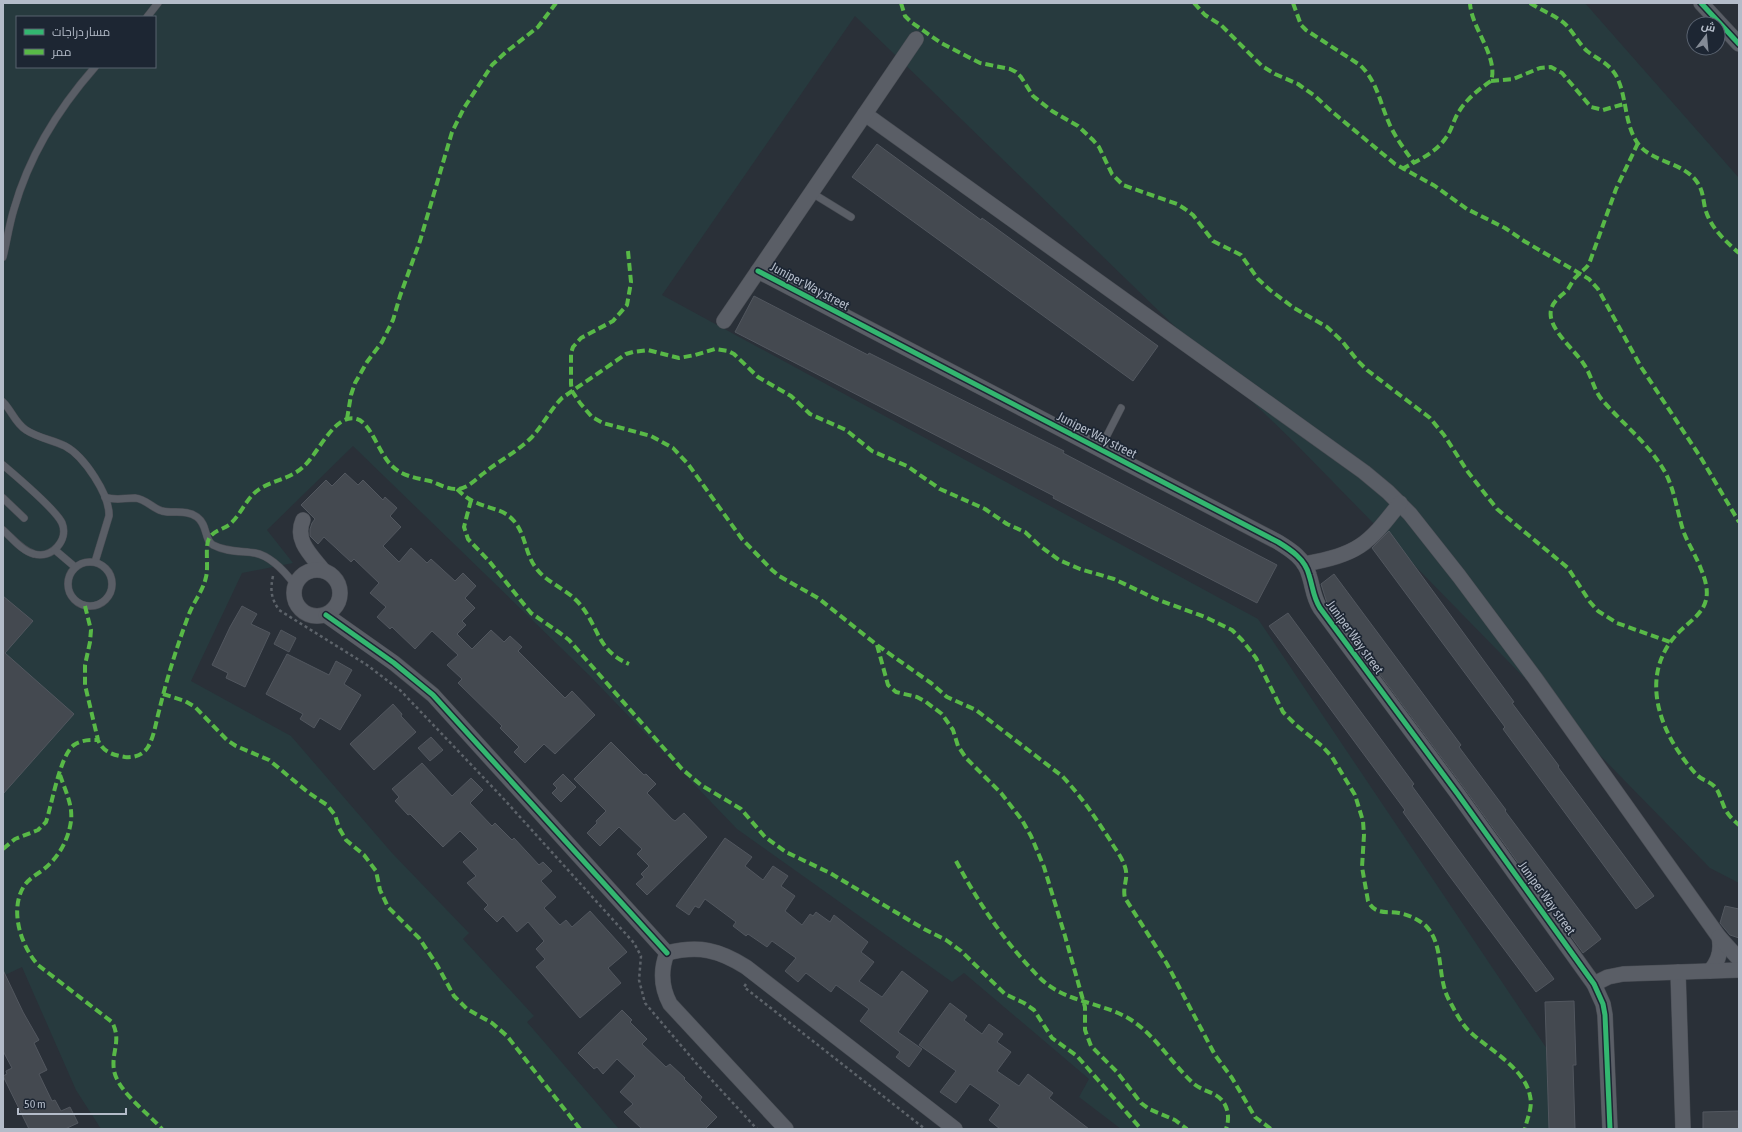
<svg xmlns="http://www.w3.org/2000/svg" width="1742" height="1132" font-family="'Asap Condensed',Cairo,sans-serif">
<rect width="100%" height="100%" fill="#2a3038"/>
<path fill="#273a3e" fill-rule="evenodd" d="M3 3H1585L1739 178V883L1710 868 1295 443 855 16 662 295 1258 619 1549 1052 1552 1129H1121L1079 1097 1089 1079 964 973 952 982 737 829 590 676 353 446 267 530 293 563 242 573 191 681 291 736 392 853 469 933 463 939 534 1016 527 1022 619 1129H101L76 1090 22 967 3 976ZM17 17H155V67H17Z"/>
<g fill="#444950" stroke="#52575f">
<path d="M877 144 981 220 982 218 1158 346 1133 381 852 177Z"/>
<path d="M754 296 868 355 869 353 1064 451 1063 453 1277 565 1257 603 1053 498 1054 496 735 332Z"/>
<path d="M345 473 358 485 363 480 383 500 385 497 397 508 390 516 401 527 383 546 399 562 411 548 427 563 431 559 455 581 463 573 476 586 465 598 475 608 462 621 466 625 457 634 472 649 491 630 504 642 510 636 522 647 518 651 565 698 572 691 595 715 555 754 544 744 525 763 514 752 519 747 500 728 502 726 458 683 462 679 447 665 458 655 432 631 415 649 392 627 390 629 377 617 386 607 370 593 379 583 354 559 351 562 324 537 318 544 310 536V529L312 523 315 519 301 505 326 480 332 486Z"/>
<path d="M1389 531 1514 702 1512 703 1559 766 1558 767 1654 896 1636 909 1503 729 1505 727 1372 548Z"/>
<path d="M1334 574 1461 745 1459 747 1506 810 1505 811 1601 939 1583 953 1464 788 1327 603 1321 584Z"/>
<path d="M3 596 33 621 5 653 74 714 3 794Z"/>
<path d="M242 606 257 614 251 624 270 633 245 687 226 678 228 673 212 665 230 627Z"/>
<path d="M1288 613 1414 784 1412 786 1458 849 1554 979 1536 992 1448 874 1403 812 1405 810 1269 626Z"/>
<path d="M281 630 296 638 289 652 274 644Z"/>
<path d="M287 654 329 675 336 661 352 670 344 684 361 695 340 730 320 718 314 728 300 719 303 714 266 694Z"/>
<path d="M393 704 402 714 401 716 416 732 374 770 350 744Z"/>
<path d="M431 737 443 750 430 761 418 748Z"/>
<path d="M611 742 644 775 646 774 656 784 647 793 672 819 675 821 684 813 707 837 647 895 636 884 644 877 641 874 649 866 637 854 642 849 619 827 600 846 587 833 597 823 596 821 606 811 574 779Z"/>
<path d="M422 763 452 796 471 778 483 790 470 803 492 826 495 823 512 840 514 838 539 865 543 862 552 871 541 881 556 897 544 908 560 925 566 920 572 927 590 911 627 952 608 968 621 983 580 1018 536 967 545 959 536 949 544 941 528 922 517 932 503 916 497 922 484 909 488 905 467 883 476 876 463 862 478 849 460 831 443 847 410 814 408 815 395 801 399 797 392 789Z"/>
<path d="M563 774 576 787 561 802 552 793 557 788 553 784Z"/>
<path d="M725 838 752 857 745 866 763 880 773 866 788 876 781 886 795 896 785 911 802 925 810 914 813 916 816 912 830 922 834 915 868 942 861 952 874 962 859 981 882 997 902 971 928 991 898 1032 922 1049 909 1067 896 1057 900 1052 860 1021 869 1009 836 985 831 992 806 973 798 982 785 971 796 958 772 941 767 947 748 934 746 936 733 926 736 922 705 899 699 908 695 906 689 915 676 906Z"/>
<path d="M1725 906 1739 909V938L1730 935 1720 923Z"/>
<path d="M3 970 23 1012 39 1040 34 1043 47 1070 39 1074 52 1101 55 1100 61 1111 70 1107 78 1123 65 1129H29L3 1076 7 1074 6 1071 12 1068 3 1051Z"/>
<path d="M1574 1001 1576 1065H1573L1575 1129H1549L1545 1002Z"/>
<path d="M950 1003 967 1016 964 1020 982 1034 989 1024 1003 1034 997 1042 1011 1052 997 1071 1019 1086 1028 1074 1053 1093 1049 1098 1089 1129H1000L989 1120 1000 1105 970 1084 956 1103 940 1092 956 1071 919 1045Z"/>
<path d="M622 1010 632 1020 630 1022 647 1039 642 1044 666 1067 670 1064 685 1078 684 1079 702 1097 700 1100 717 1117 705 1129H642L624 1112 633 1104 620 1092 635 1076 617 1059 603 1074 597 1067 594 1069 578 1053Z"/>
<path d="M1739 1111V1129H1703V1112Z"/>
</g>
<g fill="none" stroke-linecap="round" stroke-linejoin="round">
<g stroke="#484c53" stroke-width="8">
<g id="service">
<path d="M147 17 158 3"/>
<path d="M812 193 851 217"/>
<path d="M3 257C7 241 9 225 14 209 29 156 59 108 95 67"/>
<path d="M3 402C12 411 15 423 26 430 38 438 53 440 65 446 84 456 110 495 109 516L95 562"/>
<path d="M1100 449 1121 408"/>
<path d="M3 465C16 476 56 510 62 523 69 540 52 559 34 554 22 551 12 538 3 530"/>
<path d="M105 497C115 501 124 498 135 498 146 499 152 508 162 511 174 514 186 509 197 517 208 525 204 540 213 545 226 552 242 551 255 553 271 556 286 573 295 585"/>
<path d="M3 498 24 518"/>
<path d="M55 550 75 567"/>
<circle cx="90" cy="584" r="22"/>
</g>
</g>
<g stroke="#484c53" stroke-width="16">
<g id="minor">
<path d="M1701 3 1739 44"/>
<path d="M865 114 1364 472 1388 492 1410 514 1459 576 1535 678 1719 937C1722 950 1719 961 1710 971"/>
<path d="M758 271 1278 542C1291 550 1305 559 1309 575 1313 587 1313 597 1320 608L1457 793 1594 984 1603 1004 1605 1015 1610 1129"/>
<path d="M724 321 916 39"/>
<path d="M303 520C294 540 311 555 323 570"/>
<path d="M1304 564C1358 554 1367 546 1400 503"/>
<circle cx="317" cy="593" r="23"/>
<path d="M326 615 394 663 433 695 667 953"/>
<path d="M1719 937 1739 959"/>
<path d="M667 953C699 945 719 950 746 967L955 1129"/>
<path d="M667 953C660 971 661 987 670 1004L786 1129"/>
<path d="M1678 972 1683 1129"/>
<path d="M1594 984 1608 977 1623 974 1739 970"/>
</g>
</g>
<g stroke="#5d636a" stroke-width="2.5" stroke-dasharray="3 3" stroke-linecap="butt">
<path d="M273 576C270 590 271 598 279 610L367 665 401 691 501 796 634 943 641 956 639 980 645 1003 696 1063 757 1129"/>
<path d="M746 984 744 987 925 1129"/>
</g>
<use href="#service" stroke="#5a5e66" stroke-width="7"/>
<use href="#minor" stroke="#5a5e66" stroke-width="15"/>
<g stroke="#58b947" stroke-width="4" stroke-dasharray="8 4" stroke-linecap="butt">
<path d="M901 3 905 16 911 22 941 43 980 63 1010 69 1016 72 1021 77 1033 96 1052 111 1078 126 1093 140 1099 147 1112 174 1123 185 1177 204 1185 209 1193 215 1213 241 1241 255 1258 279 1270 290 1294 308 1327 327 1342 341 1357 360 1367 370 1430 418 1444 435 1468 472 1497 509 1568 568 1590 602 1598 611 1617 623 1670 642"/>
<path d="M1194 3 1205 15 1221 25 1262 66 1275 74 1298 84 1315 96 1330 110 1395 164 1435 186 1467 209 1505 228 1524 241 1589 279 1598 289 1641 367 1701 458 1739 522"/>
<path d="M1293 3 1301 25 1306 30 1360 65C1377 81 1380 103 1389 123 1395 137 1405 150 1414 163"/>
<path d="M1530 3C1541 10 1554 15 1564 23 1573 31 1578 43 1587 51 1600 61 1613 65 1619 82 1627 102 1625 127 1639 145 1654 163 1683 162 1697 182 1703 190 1703 199 1705 208 1710 227 1724 240 1739 253"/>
<path d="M1491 81 1513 79 1540 68 1551 67 1562 73 1591 107 1603 110 1624 104"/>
<path d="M1638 143 1616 189 1589 264C1585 270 1581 271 1577 276 1573 279 1571 285 1568 289 1562 296 1553 300 1551 310 1547 328 1574 349 1583 363 1592 375 1593 390 1603 401 1624 425 1649 444 1665 472 1675 491 1677 512 1684 533 1689 545 1696 556 1701 569 1720 614 1688 616 1669 644 1640 687 1665 741 1697 775 1702 780 1709 781 1714 786 1719 791 1720 797 1723 804 1726 813 1732 819 1739 825"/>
<path d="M1402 169C1417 161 1435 153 1445 139 1450 133 1452 126 1455 119 1462 103 1476 91 1491 81 1499 57 1471 28 1470 3"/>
<path d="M628 251 631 282 627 305 613 321 581 338 573 347 571 353V384L572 391 580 403 592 417 603 423 651 436 673 448 688 464 742 539 772 570 779 576 818 598 877 645 931 683 947 697 976 710 1062 776C1081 796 1095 817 1110 840 1115 849 1122 857 1125 867 1129 878 1122 887 1125 898L1167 964 1215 1055 1232 1078 1255 1117 1271 1129"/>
<path d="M347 419 351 395 355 383 367 362 382 342 393 320 400 296 420 241 452 132 464 108 492 65 506 52 538 27 556 3"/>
<path d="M457 489C463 495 469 500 477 503 490 509 504 509 514 521 526 535 525 554 536 568 546 582 564 588 576 600 599 623 595 650 629 664"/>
<path d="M471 500 464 527 468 539 489 561 531 613 560 633 569 640 682 769 701 785 741 809 765 837 786 852 830 873 924 929 946 940 961 951 1005 994 1024 1003 1034 1010 1052 1038 1077 1056 1141 1129"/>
<path d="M85 606 91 630 90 642 85 665V685L98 740C103 752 113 755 125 757 134 758 143 755 148 747 154 737 156 722 159 711 167 678 177 646 189 614 194 601 203 591 206 577 209 566 204 544 210 537 214 531 223 529 229 525 242 514 246 497 261 488 275 480 292 478 304 466 318 454 335 412 357 419 371 423 379 454 392 466 402 476 416 478 430 481 439 484 449 490 459 489 469 487 476 479 484 473 500 460 517 452 532 437 543 425 550 410 562 398L626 354 633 352 648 350 679 358 695 355 715 349 728 351 734 354 758 377 791 396 810 414 846 430 872 451 907 466 940 489 985 509 1007 524 1025 532 1040 546 1059 560 1080 569 1114 579 1156 599 1205 617 1232 630 1242 640 1256 658 1283 712 1296 725 1322 746 1332 757 1355 795 1363 821 1364 835 1362 867 1368 901C1375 915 1386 911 1399 913 1409 915 1418 919 1426 926 1444 945 1437 975 1448 998 1454 1009 1460 1022 1469 1031 1488 1049 1525 1068 1530 1096 1533 1108 1527 1118 1525 1129"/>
<path d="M877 645 888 685 896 692 917 697 926 702 942 714 953 730 958 746 966 758 1001 793 1022 820 1031 836 1044 867 1065 936 1085 1007V1030L1091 1046 1117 1072 1141 1103 1149 1109 1175 1120 1187 1129"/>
<path d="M163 694 185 701 195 707 227 740 236 746 269 760 309 793 327 805 335 815 339 828 346 840 364 855 376 871 380 890 388 907 419 938 437 965 454 996 467 1009 492 1023 507 1036 580 1129"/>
<path d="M60 775C65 790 73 805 71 821 68 842 57 860 40 872 34 876 28 880 24 886 9 910 21 946 38 965L112 1022C122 1041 111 1052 114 1070 117 1091 148 1113 162 1129"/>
<path d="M3 849 15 839 38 830 46 822C52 804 60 755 74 745 81 740 89 740 98 740"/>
<path d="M956 861C979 904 1006 944 1040 978 1064 1002 1100 1002 1128 1018 1155 1034 1171 1063 1194 1084 1204 1092 1217 1092 1224 1103 1229 1111 1229 1121 1226 1129"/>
</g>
<g stroke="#1d2633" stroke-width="8">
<g id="cycleway">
<path d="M1701 3 1739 44"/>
<path d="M758 271 1278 542C1291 550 1305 559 1309 575 1313 587 1313 597 1320 608L1457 793 1594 984 1603 1004 1605 1015 1610 1129"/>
<path d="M326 615 394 663 433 695 667 953"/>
</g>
</g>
<use href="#cycleway" stroke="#33b770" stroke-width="5"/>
</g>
<g text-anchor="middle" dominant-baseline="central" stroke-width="3.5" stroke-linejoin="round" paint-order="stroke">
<g font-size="13" fill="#b4bcc9" stroke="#1d2633">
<text transform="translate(810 286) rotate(28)">Juniper Way street</text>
<text transform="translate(1097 435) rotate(27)">Juniper Way street</text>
<text transform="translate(1355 637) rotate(54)">Juniper Way street</text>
<text transform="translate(1547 898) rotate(54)">Juniper Way street</text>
</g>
</g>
<rect width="1742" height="1132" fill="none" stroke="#b4bcc9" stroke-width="8"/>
<rect x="16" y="16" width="140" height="52" fill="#1d2633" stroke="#59626f"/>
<rect x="24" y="29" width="20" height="6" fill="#33b770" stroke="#59626f"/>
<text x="52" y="36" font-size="12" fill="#b4bcc9">مسار دراجات</text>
<rect x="24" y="49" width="20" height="6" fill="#58b947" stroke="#59626f"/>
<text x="52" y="56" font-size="12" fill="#b4bcc9">ممر</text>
<g transform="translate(1706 36) rotate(16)"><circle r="19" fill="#1d2633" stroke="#59626f"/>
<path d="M0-3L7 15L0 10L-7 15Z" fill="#848b96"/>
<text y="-6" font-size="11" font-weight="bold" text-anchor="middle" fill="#b4bcc9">ش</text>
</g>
<path d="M18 1108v6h108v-6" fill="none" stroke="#b4bcc9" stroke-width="2"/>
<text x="24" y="1108" font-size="12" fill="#b4bcc9" stroke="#1d2633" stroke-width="3" paint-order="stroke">50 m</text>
</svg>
